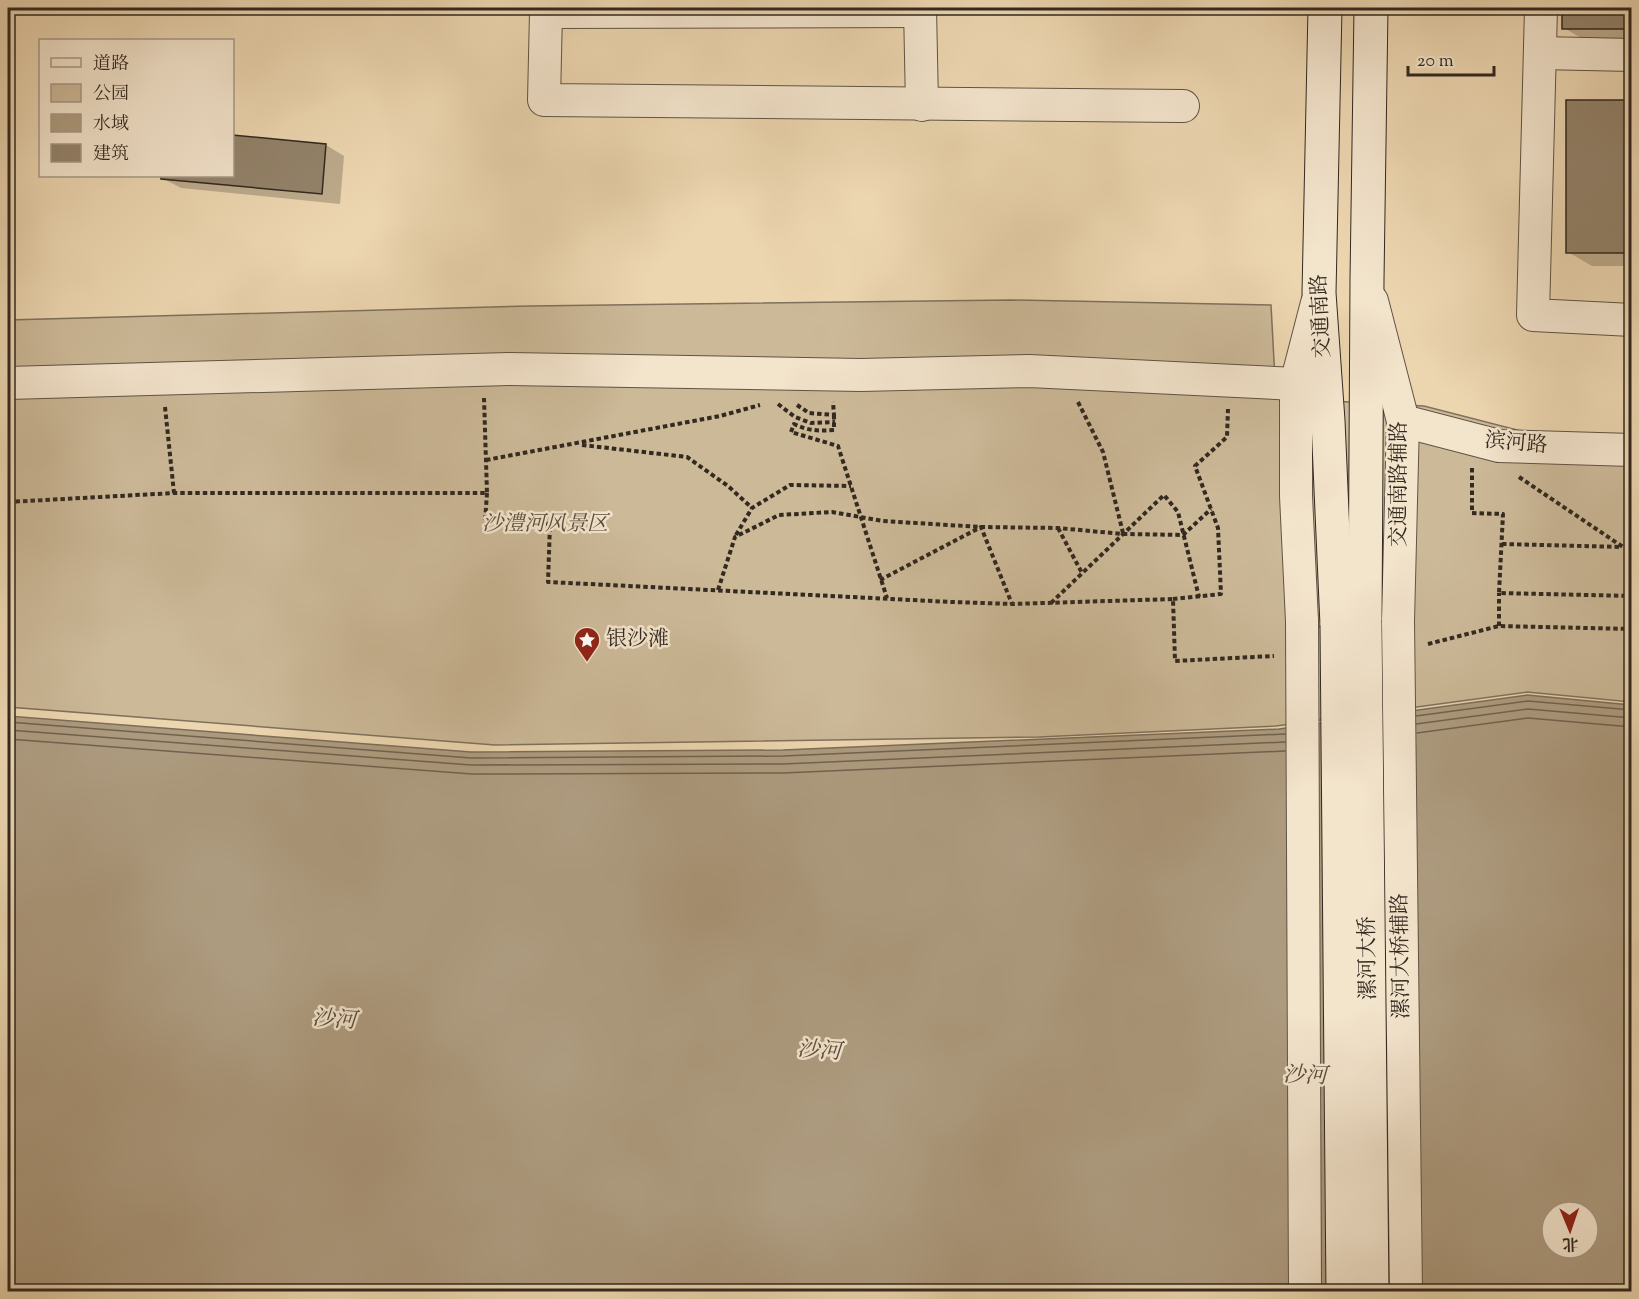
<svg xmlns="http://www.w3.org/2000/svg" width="1639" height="1299" font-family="'Sorts Mill Goudy','Noto Serif SC',serif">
<rect width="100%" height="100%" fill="#ecd6b0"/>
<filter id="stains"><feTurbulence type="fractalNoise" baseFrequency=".00333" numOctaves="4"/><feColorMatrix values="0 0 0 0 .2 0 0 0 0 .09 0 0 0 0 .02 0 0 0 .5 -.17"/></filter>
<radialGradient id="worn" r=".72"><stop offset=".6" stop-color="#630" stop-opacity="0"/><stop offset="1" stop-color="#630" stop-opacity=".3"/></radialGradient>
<path fill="#ccb998" stroke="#7f715c" stroke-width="1.5" d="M1011 300 1271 305 1276 398 1424 406 1541 436 1631 434V702L1527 692 1276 726 1039 737 495 745 8 707V320L530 306Z"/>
<path fill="#ad9b7f" stroke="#7c6d59" stroke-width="1.5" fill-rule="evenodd" d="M1527 695 1631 705V1291H8V716L471 752 783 750 1279 729ZM1552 1212H1588V1248H1552Z"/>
<g fill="#0003">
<path d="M1564 8H1632V42H1588L1564 28Z"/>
<path d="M1632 101V266H1592L1568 252Z"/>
<path d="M326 145 344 156 340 204 181 188 162 178V176H232Z"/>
</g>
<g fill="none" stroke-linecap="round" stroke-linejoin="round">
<g stroke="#706250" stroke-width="1.5">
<path d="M1416 716 1528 701 1632 710"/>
<path d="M8 722 471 758 783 756 1285 734"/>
<path d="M1416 724 1528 709 1632 718"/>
<path d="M8 730 471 765 783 764 1285 742"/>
<path d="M1417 733 1528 718 1632 727"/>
<path d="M8 739 472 774 783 773 1285 751"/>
</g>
</g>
<g fill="#93836b" stroke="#322920" stroke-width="1.5">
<rect x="1562" y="8" width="70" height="21"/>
<rect x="1566" y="100" width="66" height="153"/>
<path d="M232 135 326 144 322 194 161 179V176H232Z"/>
</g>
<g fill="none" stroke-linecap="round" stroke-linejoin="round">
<g stroke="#605444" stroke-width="34">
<g id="street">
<path d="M920 8 922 105"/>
<path d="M1541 8 1533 315 1632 320"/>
<path d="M920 11 546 12 544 100 1183 106"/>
<path d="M1540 53 1632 55"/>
<path d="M1372 301 1403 421 1398 621"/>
<path d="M8 383 509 369 861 375 1029 371 1296 384"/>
<path d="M1403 421 1499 446 1632 450"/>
<path d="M1302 621 1296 496V384L1317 303"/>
</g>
</g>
<g stroke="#322920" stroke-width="35">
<g id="secondary">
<path d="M1325 8 1319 293 1328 421 1337 625"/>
<path d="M1365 625 1367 280 1371 8"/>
</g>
</g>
<g stroke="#322920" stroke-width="4" stroke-dasharray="4.5 3" stroke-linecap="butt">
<path d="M1078 402 1103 452 1123 533"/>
<path d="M778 404 795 417 811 423 835 422"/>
<path d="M797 405 809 413 834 415 833 402"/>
<path d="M165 407 174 493"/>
<path d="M834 415V430C819 431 808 431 794 424L791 432 838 446 887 598"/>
<path d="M582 445 687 457 728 486 752 508"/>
<path d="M486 460 720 416 760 405"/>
<path d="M1472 468V513L1503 514 1499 593 1632 596"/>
<path d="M1519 477 1623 547H1632"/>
<path d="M487 493 485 522 550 524 548 582 952 602 1012 604 1173 599 1175 661 1274 656"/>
<path d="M8 502 174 493H487L484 398"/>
<path d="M1058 528 1082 573"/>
<path d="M736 535 752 508 790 485 851 486"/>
<path d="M1502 544 1622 547"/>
<path d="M880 580 981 527 1012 604"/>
<path d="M718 590 735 537 779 515 832 512 883 521 981 527 1058 528 1123 534 1183 535 1211 509"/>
<path d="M1173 599 1221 594 1218 528 1195 466 1227 437 1228 409"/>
<path d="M1051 603 1164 495 1178 512 1199 597"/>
<path d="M1499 626V593"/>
<path d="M1428 644 1499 626 1632 629"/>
</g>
<use href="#street" stroke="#f3e4cc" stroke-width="32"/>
<use href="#secondary" stroke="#f3e4cc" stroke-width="33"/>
<g stroke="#605444" stroke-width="34" stroke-linecap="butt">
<g id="street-bridge">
<path d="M1302 621 1305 1292"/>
<path d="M1398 621 1406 1292"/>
</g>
</g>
<g stroke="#322920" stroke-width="35" stroke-linecap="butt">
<g id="secondary-bridge">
<path d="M1337 625 1343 1292"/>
<path d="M1365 625 1372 1292"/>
</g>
</g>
<use href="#street-bridge" stroke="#f3e4cc" stroke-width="32"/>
<use href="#secondary-bridge" stroke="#f3e4cc" stroke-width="33"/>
</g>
<defs>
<g id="sight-pin" transform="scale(1.35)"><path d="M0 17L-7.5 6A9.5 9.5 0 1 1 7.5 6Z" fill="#8f2418" stroke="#f3e4cc"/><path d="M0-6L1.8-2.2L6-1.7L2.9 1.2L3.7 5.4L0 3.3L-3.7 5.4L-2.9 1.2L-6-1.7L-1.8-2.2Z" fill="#fff"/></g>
</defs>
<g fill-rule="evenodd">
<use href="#sight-pin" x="587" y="640"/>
</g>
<g text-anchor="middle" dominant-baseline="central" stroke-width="5" stroke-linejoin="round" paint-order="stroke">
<g font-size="21" fill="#322920" stroke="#f3e4cc">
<text transform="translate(1322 316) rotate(-93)">交通南路</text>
<text transform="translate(1516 444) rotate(5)">滨河路</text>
<text transform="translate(1400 484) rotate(-90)">交通南路辅路</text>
<text transform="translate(1402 956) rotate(-91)">漯河大桥辅路</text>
<text transform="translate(1369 958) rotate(-91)">漯河大桥</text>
</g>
<g font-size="21" font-style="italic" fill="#584d3e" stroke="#f3e4cc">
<text x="545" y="525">沙澧河风景区</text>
</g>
<g font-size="21" fill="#322920" stroke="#f3e4cc" text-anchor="start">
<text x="606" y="640">银沙滩</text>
</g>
<g font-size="22" font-style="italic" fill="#574b3c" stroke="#f3e4cc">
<text transform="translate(334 1021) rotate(4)">沙河</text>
<text transform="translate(819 1052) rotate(4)">沙河</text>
<text transform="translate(1305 1077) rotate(2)">沙河</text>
</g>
</g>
<rect width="1639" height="1299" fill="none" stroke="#ecd6b0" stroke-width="30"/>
<rect x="9" y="9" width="1621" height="1281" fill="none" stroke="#322920" stroke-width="3"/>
<rect x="15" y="15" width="1609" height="1269" fill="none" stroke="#322920" stroke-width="1.5"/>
<rect x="39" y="39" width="195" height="138" fill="#f3e4cc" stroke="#a69987" stroke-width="1.5"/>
<rect x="51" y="58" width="30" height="9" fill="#f3e4cc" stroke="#a69987" stroke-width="1.5"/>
<text x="93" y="69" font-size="18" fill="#322920">道路</text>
<rect x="51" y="84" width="30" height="18" fill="#ccb998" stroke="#a69987" stroke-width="1.5"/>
<text x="93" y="99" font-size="18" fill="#322920">公园</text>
<rect x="51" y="114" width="30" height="18" fill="#ad9b7f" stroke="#a69987" stroke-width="1.5"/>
<text x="93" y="129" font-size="18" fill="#322920">水域</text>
<rect x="51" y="144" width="30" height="18" fill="#93836b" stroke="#a69987" stroke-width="1.5"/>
<text x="93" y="159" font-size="18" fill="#322920">建筑</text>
<g transform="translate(1570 1230) rotate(178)"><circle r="28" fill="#f3e4cc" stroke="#a69987" stroke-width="1.5"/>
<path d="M0-4.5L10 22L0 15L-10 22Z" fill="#8f2418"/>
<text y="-9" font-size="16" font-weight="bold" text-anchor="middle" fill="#322920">北</text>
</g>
<path d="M1408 66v9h86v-9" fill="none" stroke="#322920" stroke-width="3"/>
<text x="1417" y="66" font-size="18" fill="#322920" stroke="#f3e4cc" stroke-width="4.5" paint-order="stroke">20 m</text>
<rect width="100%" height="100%" filter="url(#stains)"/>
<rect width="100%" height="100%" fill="url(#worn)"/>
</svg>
